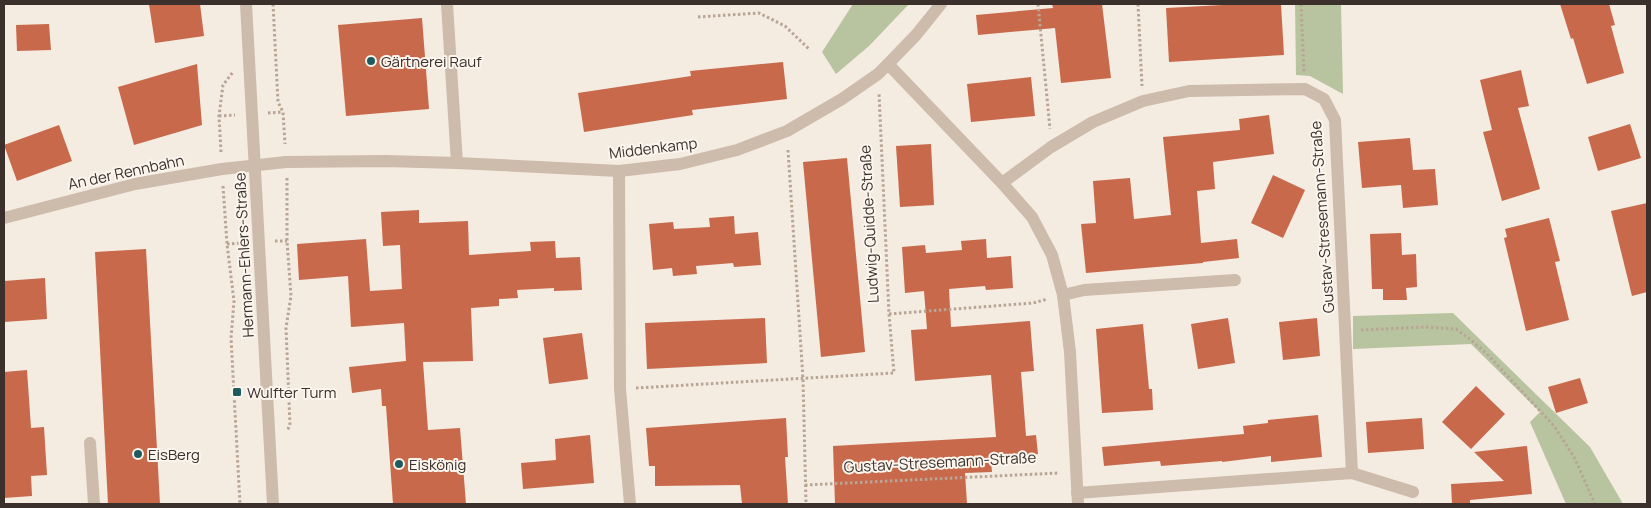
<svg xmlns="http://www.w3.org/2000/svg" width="1651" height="508" font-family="Manrope,sans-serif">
<rect width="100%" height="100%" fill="#f4ebe1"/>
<g fill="#b8c4a0">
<path d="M853 4H909L869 46 836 74 822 52Z"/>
<path d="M1295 4H1341L1343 94 1310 76 1296 75Z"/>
<path d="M1453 313 1590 447 1623 504H1566L1530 422 1540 412 1471 344 1353 349V316Z"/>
</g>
<g fill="#c8694b">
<path d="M149 4H200L204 36 155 43Z"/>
<path d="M1052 4H1102L1111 78 1061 83 1055 28 978 35 976 15 1053 8Z"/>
<path d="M1241 4H1281L1284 55 1169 62 1166 8Z"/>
<path d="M1560 4H1609L1615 25 1611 26 1624 73 1587 84 1573 38 1571 39Z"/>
<path d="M422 18 429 109 346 116 338 25Z"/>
<path d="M49 24 51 50 17 51 16 25Z"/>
<path d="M783 62 787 99 692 110 693 115 584 132 578 93 691 76 690 71Z"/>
<path d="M197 64 202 125 134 145 118 87Z"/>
<path d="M1521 70 1529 106 1518 108 1540 189 1502 201 1483 132 1492 130 1480 80Z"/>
<path d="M1031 77 1035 116 971 122 967 84Z"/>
<path d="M1269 115 1274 154 1213 162 1215 189 1197 191 1201 243 1237 239 1239 258 1203 262V263L1086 273 1081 224 1096 223 1093 181 1130 178 1134 219 1171 215 1163 137 1240 130 1239 119Z"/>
<path d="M1630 124 1641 158 1598 171 1588 137Z"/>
<path d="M59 125 72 161 17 181 4 145Z"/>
<path d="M1410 138 1413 170 1435 169 1438 205 1403 208 1401 185 1362 188 1358 142Z"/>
<path d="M931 144 934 205 900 207 896 146Z"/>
<path d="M847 158 865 352 821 357 803 162Z"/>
<path d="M1273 175 1305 190 1283 238 1251 223Z"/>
<path d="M1647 203V292L1632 296 1611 211Z"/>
<path d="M419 210V223L468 221 469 255 531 251 530 242 555 241 556 258 580 257 582 290 554 291V288L517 290 518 298 499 299V306L471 308 473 361 423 362 428 430 460 428 466 504H393L386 406H382L381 389 352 393 349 367 406 361 404 323 351 327 348 276 299 280 297 244 366 239 370 291 402 289 400 245 383 246 381 212Z"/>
<path d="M734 216 735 234 758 232 761 265 734 267 733 263 696 266 697 274 673 276 672 268 653 270 649 224 673 222 674 229 710 227 709 218Z"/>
<path d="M1549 218 1560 261 1555 262 1569 320 1526 331 1504 238 1507 237 1505 229Z"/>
<path d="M1401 233 1402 255 1416 254 1417 287 1406 288 1407 300H1383V289H1372L1370 234Z"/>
<path d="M986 239 987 258 1011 256 1013 288 986 290 985 286 949 289 951 327 1030 321 1034 371 1021 372 1026 436 1036 435 1038 454 991 461 992 472 965 473 967 504H835L833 446 996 437 991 375 915 381 911 330 927 329 924 291 905 293 902 247 925 245 926 253 962 250 961 241Z"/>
<path d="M146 249 160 504H108L95 252Z"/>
<path d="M45 278 47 319 4 322V281Z"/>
<path d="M765 318 767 363 647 369 645 323Z"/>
<path d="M1228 318 1235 363 1198 369 1191 324Z"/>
<path d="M1317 318 1320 356 1283 360 1279 322Z"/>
<path d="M1143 324 1149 389H1152L1153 410 1102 413 1096 329Z"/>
<path d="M582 333 588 379 549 384 543 338Z"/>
<path d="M27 370 31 428 44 427 47 475 31 476 32 496 4 498V372Z"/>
<path d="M1580 378 1588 403 1556 413 1548 387Z"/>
<path d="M1476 386 1505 414 1471 449 1442 422Z"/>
<path d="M1318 415 1322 457 1271 462V456L1222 462V461L1161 466 1160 461 1104 466 1102 447 1244 434 1243 426 1268 423V420Z"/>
<path d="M786 418 788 457H785L788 504H742L740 485 655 486V466H649L646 428Z"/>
<path d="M1422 418 1424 449 1368 453 1366 422Z"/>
<path d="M590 435 594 483 523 489 521 463 556 460 555 439Z"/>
<path d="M1527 446 1532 494 1470 500V504H1452L1451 484 1504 481 1474 452Z"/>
</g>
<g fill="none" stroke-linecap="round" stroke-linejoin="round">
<g stroke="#b9a596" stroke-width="3" stroke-dasharray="2.5 2.5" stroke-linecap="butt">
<path d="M273 4 278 102 283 112 285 144"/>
<path d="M1038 4 1050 129"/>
<path d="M1138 4 1142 86"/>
<path d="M1301 4 1304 73"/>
<path d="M698 17 759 13 785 26 809 49"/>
<path d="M268 113 283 112"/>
<path d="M219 116 235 115"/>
<path d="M788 150 803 379 806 504"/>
<path d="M221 152 219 116 223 85 233 72"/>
<path d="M287 178V241L291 296 286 328 290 425 287 431"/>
<path d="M223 186 227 244 234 301 231 338 240 504"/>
<path d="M275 241H287"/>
<path d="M227 244 242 243"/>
<path d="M889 314 1033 303 1048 299"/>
<path d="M1361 330 1425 327 1456 329 1471 340 1488 355 1554 426 1574 457 1595 504"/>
<path d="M636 388 894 373 889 314 879 93"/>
<path d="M805 485 1059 473"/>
</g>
<g stroke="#cdbbac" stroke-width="12">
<path d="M246 4 273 504"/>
<path d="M447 4 457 163"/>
<path d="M888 64 1002 183 1032 217 1052 255 1063 295 1070 352 1078 504"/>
<path d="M619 171 620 389 630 504"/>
<path d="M1002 183 1051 147 1093 122 1143 101 1189 91 1305 89 1324 99 1335 120 1352 473"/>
<path d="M4 218 135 184 222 169 286 162 386 161 457 163 619 171 680 164 737 150 787 131 842 99 878 74 888 64 916 35 941 4"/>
<path d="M1063 295 1084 290 1235 280"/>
<path d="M90 443 94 504"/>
<path d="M1077 493 1352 473 1413 492"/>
</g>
</g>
<g fill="#1f5a5e" stroke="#fbf5ee" stroke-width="2">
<circle cx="371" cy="61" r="5"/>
<rect x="232" y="387" width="10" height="10" rx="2.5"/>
<circle cx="138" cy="454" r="5"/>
<circle cx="399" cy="464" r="5"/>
</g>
<g text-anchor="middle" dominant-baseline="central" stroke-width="4" stroke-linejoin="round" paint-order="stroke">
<g font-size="15" fill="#3b302b" stroke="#fbf5ee" text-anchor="start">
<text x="381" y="61">Gärtnerei Rauf</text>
<text x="247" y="392">Wulfter Turm</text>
<text x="148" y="454">EisBerg</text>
<text x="409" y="464">Eiskönig</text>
</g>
<g font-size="15" fill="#3b302b" stroke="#fbf5ee">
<text transform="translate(653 148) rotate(-7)">Middenkamp</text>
<text transform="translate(126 172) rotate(-12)">An der Rennbahn</text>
<text transform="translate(1322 217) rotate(-94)">Gustav-Stresemann-Straße</text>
<text transform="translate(869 224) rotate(-93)">Ludwig-Quidde-Straße</text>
<text transform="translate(244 255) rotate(-93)">Hermann-Ehlers-Straße</text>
<text transform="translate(940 462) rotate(-3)">Gustav-Stresemann-Straße</text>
</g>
</g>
<rect width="1651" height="508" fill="none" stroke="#3b302b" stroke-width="10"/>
</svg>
